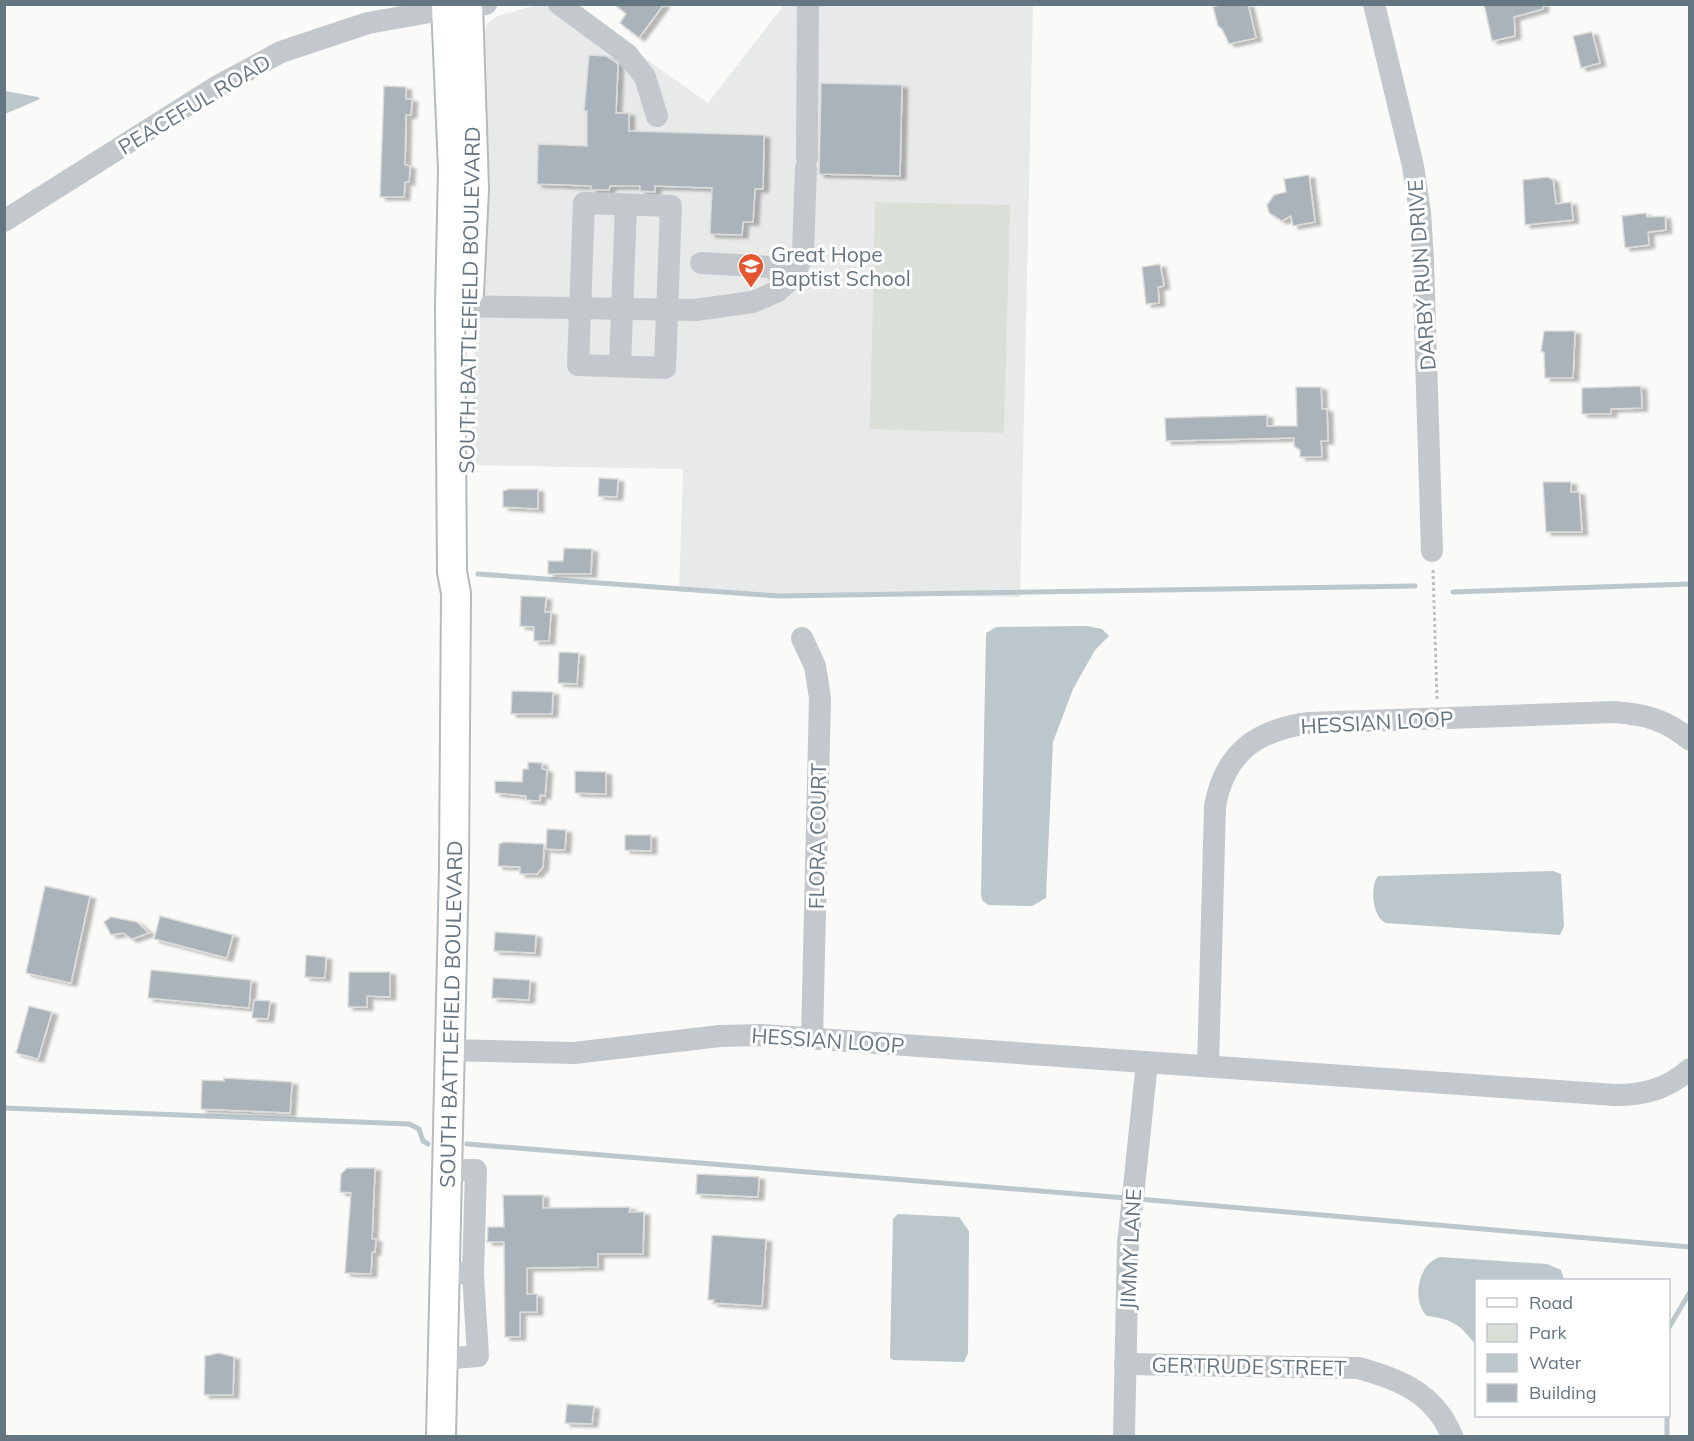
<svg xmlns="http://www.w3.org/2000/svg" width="1694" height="1441" font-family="Mulish,sans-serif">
<defs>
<filter id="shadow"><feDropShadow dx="5.5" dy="3" stdDeviation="1.5" flood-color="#0004"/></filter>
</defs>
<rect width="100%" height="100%" fill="#fafaf8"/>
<path fill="#e8e9e9" d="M537 5H570L708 103 784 5H1033L1020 597 679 592 683 469 471 465 483 32 488 23 497 16Z"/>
<path fill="#dadfd7" d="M875 202 1010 205 1004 433 870 429Z"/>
<g fill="#bbc7cb">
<path d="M5 91 38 97 40 99 5 114Z"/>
<path d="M1087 626 1102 629 1109 636 1095 650 1073 689 1053 742 1046 898 1032 906 988 905 982 900 981 893 986 633 996 627Z"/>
<path d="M1553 871 1561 874 1564 926 1560 935 1386 923C1372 918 1370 886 1378 876Z"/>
<path d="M898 1214 959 1217 969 1231 968 1353 964 1362 893 1360 890 1358 893 1219Z"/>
<path d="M1440 1257 1547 1264 1561 1270 1564 1280H1476V1345C1460 1325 1453 1319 1427 1316 1411 1301 1418 1263 1440 1257Z"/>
</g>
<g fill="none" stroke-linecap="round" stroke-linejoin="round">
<g stroke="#bbc7cb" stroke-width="5">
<path d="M478 574 778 596 1415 586"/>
<path d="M1453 592 1690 584"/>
<path d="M4 1108 409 1124 419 1129 423 1141 428 1144"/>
<path d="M467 1144 1126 1198"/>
<path d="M1138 1199 1690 1247"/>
<path d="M1668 1329 1690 1292"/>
<path d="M1667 1436V1416"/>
</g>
</g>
<g fill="#aab3b9" stroke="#dcdcda" stroke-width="1.5" filter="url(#shadow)">
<path d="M614 4H664L639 38 620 23 626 14Z"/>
<path d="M1222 4H1248L1256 38 1229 44 1222 29 1218 26 1213 7Z"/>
<path d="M1484 4H1543V9L1514 17 1515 36 1492 41Z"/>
<path d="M1592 32 1600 63 1581 68 1573 36Z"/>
<path d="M589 55 606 56 618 64 616 113H629V131L764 135 763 189H755L753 222H743L742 235 710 234 712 188 655 186V192L640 191V186H610L609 190H591V186L537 184 538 144 587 146V111H584Z"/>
<path d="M821 83 902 85 900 176 819 174Z"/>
<path d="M384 86 406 87V99H412L411 115H406L405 165 410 166 409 182H405L404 197H380Z"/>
<path d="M1309 175 1315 222 1293 226 1291 216 1282 221 1269 213 1267 205 1274 195 1286 192 1284 179Z"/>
<path d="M1548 177 1553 180 1556 204 1571 202 1573 220 1525 225 1523 180Z"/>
<path d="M1646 213 1647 217 1665 216 1666 230 1648 232 1649 245 1625 248 1622 216Z"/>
<path d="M1160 264 1164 286 1158 287 1159 303 1146 304 1142 267Z"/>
<path d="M1544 331H1575L1573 378H1545L1544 352H1541Z"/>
<path d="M1641 386 1642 408 1611 409V414H1582V388Z"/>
<path d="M1296 387H1321L1322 409H1327L1328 441H1321L1322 457H1300V450L1294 446V438L1166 441 1165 418 1267 415V426H1297Z"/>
<path d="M599 478 618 479 617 497 598 496Z"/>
<path d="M1543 482H1571V492H1579L1582 532H1546Z"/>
<path d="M509 489H538V509L503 507V491Z"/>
<path d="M564 548 592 549 591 574H548V561H563Z"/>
<path d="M521 596 546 597 545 612H551L549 641H534V627L520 626Z"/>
<path d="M559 652 579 653 577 684 558 683Z"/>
<path d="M512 691 553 692 552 714H511Z"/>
<path d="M528 762 542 763V769L547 770 545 796 540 795V801L526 800V796L495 793V781L522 782 523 769H528Z"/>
<path d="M575 771 606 772V794L575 793Z"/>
<path d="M547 829 566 830 565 850 546 849Z"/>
<path d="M625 835H651V851L625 850Z"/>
<path d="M504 842 544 844 543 867 537 874H520V867L498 866 499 844Z"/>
<path d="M45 886 90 896 71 983 26 973Z"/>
<path d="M160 916 233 935 227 958 154 939Z"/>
<path d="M111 917 137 922 149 933 132 939 123 933 111 935 104 922Z"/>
<path d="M495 932 536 935 535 953 494 951Z"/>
<path d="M306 955 326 957 325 978 305 977Z"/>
<path d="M151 970 251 980 249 1008 148 998Z"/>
<path d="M349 972H390V997L367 996V1007H348Z"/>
<path d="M493 978 530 980 529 1000 492 998Z"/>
<path d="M254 1000 270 1001 268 1019 252 1018Z"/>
<path d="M29 1006 52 1012 38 1059 16 1053Z"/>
<path d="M224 1078 292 1082 290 1113 201 1109 202 1080 224 1081Z"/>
<path d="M347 1168H375L372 1239H376L375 1252H372L371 1274 345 1273 351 1193 340 1192 341 1174Z"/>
<path d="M697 1174 759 1177 758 1197 696 1194Z"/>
<path d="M503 1195H543V1208L630 1207 629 1212H644L643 1254H598V1267L527 1268V1294H537V1312H520V1337H505L504 1242H487L488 1227H504Z"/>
<path d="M712 1235 766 1239 762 1306 713 1303 714 1300H708Z"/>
<path d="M219 1353 234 1357 233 1395H204L205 1356Z"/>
<path d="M567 1404 594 1406 592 1424 565 1423Z"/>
</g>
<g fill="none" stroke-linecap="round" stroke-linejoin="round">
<g stroke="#b5babe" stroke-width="32">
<g id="major">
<path d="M468 4 474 189 469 293"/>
<path id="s1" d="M441 1436 454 868 456 593 452 572 450 306 453 169 446 4"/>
</g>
</g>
<path stroke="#bbbfc2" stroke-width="3" stroke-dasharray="3 3" stroke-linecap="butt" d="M1433 570 1437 699"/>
<g stroke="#c3c8cc" stroke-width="22">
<path d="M559 4 627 54 645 77 657 116"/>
<path d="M1374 4 1413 166 1420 212 1423 261 1432 551"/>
<path d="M807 158 808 4"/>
<path d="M584 203 671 206 665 368 578 365Z"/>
<path d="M4 221 216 87 281 52 368 23 447 9 486 4"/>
<path d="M701 263 772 267 787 283"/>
<path d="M450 306 695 310 753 302 778 291 796 273 803 251 806 168"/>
<path d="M620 366 626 205"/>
<path d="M802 638 815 666 820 698 812 1039"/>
<path d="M449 1050 574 1053 720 1036 761 1035 1615 1095C1645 1095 1667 1089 1690 1069"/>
<path d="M1208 1066 1215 806C1225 752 1257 730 1309 723L1614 712C1644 714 1667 720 1690 740"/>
<path d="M445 1272 473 1274 476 1170H447"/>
<path d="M443 1359 478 1356 473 1274"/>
<path d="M1125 1364 1358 1368C1400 1379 1435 1394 1452 1436"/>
<path d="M1124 1436 1128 1244 1147 1062"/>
</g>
<use href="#major" stroke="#fff" stroke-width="28"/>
</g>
<defs>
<g id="school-pin" transform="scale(1.35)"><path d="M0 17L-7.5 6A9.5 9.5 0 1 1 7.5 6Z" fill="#e4572e" stroke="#fff"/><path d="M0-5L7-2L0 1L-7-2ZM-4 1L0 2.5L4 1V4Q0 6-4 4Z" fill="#fff"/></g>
</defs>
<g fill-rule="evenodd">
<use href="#school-pin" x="751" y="266"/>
</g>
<g text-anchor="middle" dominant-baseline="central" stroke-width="6" stroke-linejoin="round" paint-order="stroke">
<g font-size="21" fill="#657683" stroke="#fff">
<text transform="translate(194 104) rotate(-31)">PEACEFUL ROAD</text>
<text transform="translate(1421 275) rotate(-94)">DARBY RUN DRIVE</text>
<text transform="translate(469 300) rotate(-89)">SOUTH BATTLEFIELD BOULEVARD</text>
<text transform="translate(1377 722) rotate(-3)">HESSIAN LOOP</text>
<text transform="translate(817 836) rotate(-89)">FLORA COURT</text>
<text stroke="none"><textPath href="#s1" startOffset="422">SOUTH BATTLEFIELD BOULEVARD</textPath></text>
<text transform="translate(828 1040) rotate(4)">HESSIAN LOOP</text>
<text transform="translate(1130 1249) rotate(-87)">JIMMY LANE</text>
<text transform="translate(1249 1366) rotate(1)">GERTRUDE STREET</text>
</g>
<g font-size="21" fill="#657683" stroke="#fff" text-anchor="start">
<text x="771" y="254">Great Hope<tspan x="771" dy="24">Baptist School</tspan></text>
</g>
</g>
<rect width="1694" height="1441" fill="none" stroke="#657683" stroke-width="12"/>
<rect x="1475" y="1279" width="195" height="138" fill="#ffffff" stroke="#c1c8cd" stroke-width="1.5"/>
<rect x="1487" y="1298" width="30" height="9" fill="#ffffff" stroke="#c1c8cd" stroke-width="1.5"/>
<text x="1529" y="1309" font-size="18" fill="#657683">Road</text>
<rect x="1487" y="1324" width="30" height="18" fill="#dadfd7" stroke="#c1c8cd" stroke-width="1.5"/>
<text x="1529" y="1339" font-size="18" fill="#657683">Park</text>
<rect x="1487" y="1354" width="30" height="18" fill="#bbc7cb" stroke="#c1c8cd" stroke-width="1.5"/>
<text x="1529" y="1369" font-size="18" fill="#657683">Water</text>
<rect x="1487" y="1384" width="30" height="18" fill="#aab3b9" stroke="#c1c8cd" stroke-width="1.5"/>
<text x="1529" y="1399" font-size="18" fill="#657683">Building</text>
</svg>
